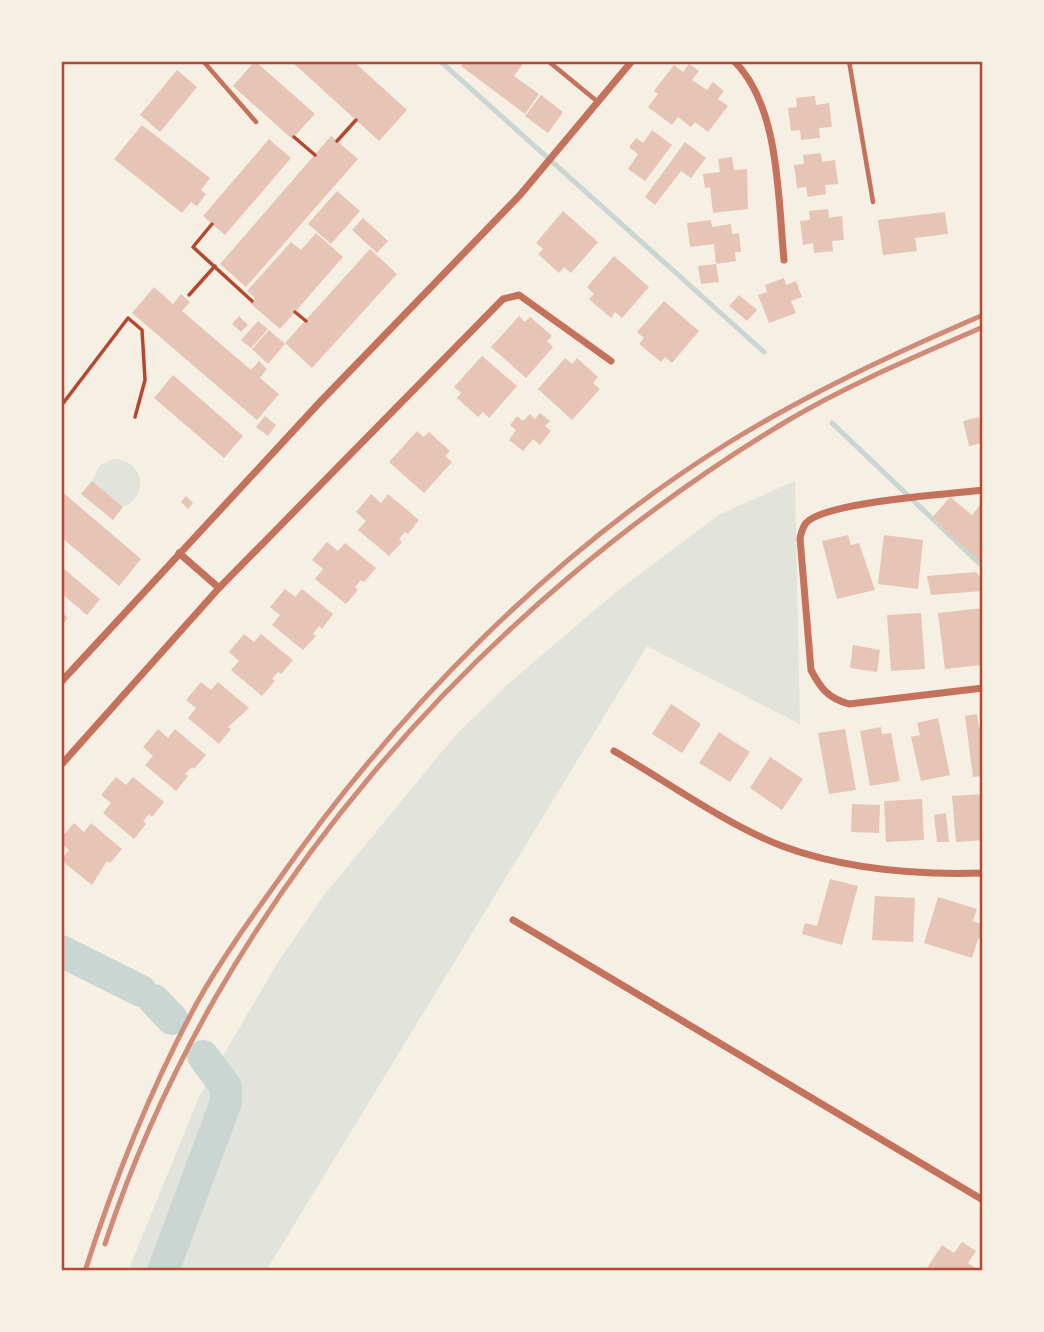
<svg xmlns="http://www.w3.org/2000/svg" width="1044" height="1332" font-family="'Open Sans',sans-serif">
<rect width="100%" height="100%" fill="#f6efe4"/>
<g fill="#e2e4dc">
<path d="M114 459C144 461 150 494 123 507L92 481 100 465Z"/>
<path d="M795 481 800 724 647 646 266 1271H128L199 1097 278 962 325 894 454 737 506 686 616 592 720 514Z"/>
</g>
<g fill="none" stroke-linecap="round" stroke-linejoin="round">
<g stroke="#c9d6d2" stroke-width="5">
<path d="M440 61 764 352"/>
<path d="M832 423 983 567"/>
</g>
<g stroke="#c9d6d2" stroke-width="32">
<path d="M61 951 141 991"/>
<path d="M154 1000 172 1019"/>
<path d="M163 1271 226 1102V1087L203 1056"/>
</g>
</g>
<g fill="#e6c5b7">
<path d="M255 61 315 114 292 139 233 86Z"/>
<path d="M291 61H353L407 110 379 141Z"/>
<path d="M464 61H525L514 76 539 94 525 114 461 66Z"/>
<path d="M689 64 699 71 692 80 707 90 713 82 724 91 718 99 728 106 708 132 695 122 691 127 678 117 672 125 648 107 658 94 654 91 674 65 683 72Z"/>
<path d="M177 70 197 87 160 132 140 115Z"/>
<path d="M541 95 563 112 548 133 525 116Z"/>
<path d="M815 96 816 105 829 103 832 127 819 128 820 138 801 140 800 130 791 131 788 108 797 107 796 98Z"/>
<path d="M142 125 210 178 201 190 206 194 197 206 191 202 182 213 114 159Z"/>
<path d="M652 130 672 145 645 181 628 169 638 154 629 147 636 138 643 143Z"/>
<path d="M331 136 358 159 246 287 220 264Z"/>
<path d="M269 139 291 158 225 235 203 216Z"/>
<path d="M685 142 706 158 691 178 681 171 655 205 645 197Z"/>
<path d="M821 153 822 162 835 160 838 184 825 185 826 194 808 197 806 187 797 188 794 165 804 164 803 155Z"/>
<path d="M732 157 734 170 747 169 748 209 713 213 710 187 705 188 703 174 720 172 718 159Z"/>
<path d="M337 191 360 211 331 244 308 224Z"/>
<path d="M828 209 829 218 842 216 844 240 832 241 833 251 814 253 813 243 803 245 800 221 810 220 809 211Z"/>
<path d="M563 211 598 242 571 273 564 267 559 273 538 254 543 249 536 243Z"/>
<path d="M945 212 948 234 915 238 917 251 883 255 878 220Z"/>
<path d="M363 218 388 241 377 253 352 230Z"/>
<path d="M711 220 712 227 731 224 732 234 739 233 741 252H735L736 261 716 264 714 244 690 247 687 223Z"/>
<path d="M316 233 343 257 280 329 250 303 255 298 247 291 291 242 301 250Z"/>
<path d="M370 249 397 274 312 368 285 343Z"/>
<path d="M614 256 649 287 622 318 615 312 611 318 589 299 594 294 587 287Z"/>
<path d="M716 264 719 282 701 284 698 266Z"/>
<path d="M784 278 786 285 796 281 802 297 791 301 796 313 769 323 758 295 767 292 765 285Z"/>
<path d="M154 287 173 304 181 294 190 302 182 311 251 370 259 361 267 369 260 378 279 394 257 420 132 313Z"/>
<path d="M739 295 757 310 747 321 729 306Z"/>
<path d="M664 301 699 331 672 363 665 357 661 362 639 344 644 338 637 332Z"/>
<path d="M239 316 248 325 241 332 232 324Z"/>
<path d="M519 316 525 322 530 317 552 336 547 341 553 347 526 378 491 347Z"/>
<path d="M258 321 268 329 251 348 241 340Z"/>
<path d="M269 330 285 344 268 364 252 349Z"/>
<path d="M482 356 517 386 489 418 483 412 478 417 457 398 461 393 454 387Z"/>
<path d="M565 358 572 364 577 358 598 377 593 383 600 389 572 420 538 389Z"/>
<path d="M173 375 243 436 224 458 154 398Z"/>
<path d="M540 413 550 421 545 426 551 431 540 445 533 439 523 451 509 440 516 430 510 425 517 416 523 421 530 414 535 419Z"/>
<path d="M265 416 276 425 268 436 256 427Z"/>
<path d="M979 417 983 443 969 446 963 421Z"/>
<path d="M417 431 423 437 429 432 450 451 445 456 452 462 424 493 389 462Z"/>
<path d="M92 481 123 507 113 520 81 494Z"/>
<path d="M61 491 141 559 119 586 61 537Z"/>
<path d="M371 494 381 503 388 494 419 520 408 534 405 532 399 539 402 542 389 556 358 530 366 521 356 512Z"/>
<path d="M186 496 193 503 188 509 181 502Z"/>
<path d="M950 497 972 515 980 505 983 507V564L932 518Z"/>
<path d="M848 535 851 545 859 543 875 590 837 599 822 541Z"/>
<path d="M884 535 923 540 918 589 878 584Z"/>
<path d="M327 542 338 551 345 543 376 568 364 582 361 580 355 587 358 590 346 604 315 579 323 569 312 560Z"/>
<path d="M64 569 100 599 87 615 61 593Z"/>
<path d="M976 572 983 581V591L931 595 927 576Z"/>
<path d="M285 589 295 597 302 589 333 614 322 629 319 626 313 634 316 636 303 650 272 625 280 615 270 607Z"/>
<path d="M983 608V665L945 669 938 613Z"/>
<path d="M61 612 68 618 61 626Z"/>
<path d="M921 613 925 669 891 671 887 615Z"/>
<path d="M244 634 254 642 261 634 293 660 281 674 278 672 272 679 275 681 262 696 231 670 239 661 229 652Z"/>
<path d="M853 645 880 650 877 672 850 668Z"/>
<path d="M201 682 211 690 218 682 249 708 228 727 231 729 219 744 188 718 196 708 186 700Z"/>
<path d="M671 704 701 724 682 753 652 734Z"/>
<path d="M977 714 979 728 983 727V776L973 777 965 716Z"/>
<path d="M938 718 950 775 921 781 911 737 920 735 917 723Z"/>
<path d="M881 727 882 734 891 733 900 781 870 786 860 731Z"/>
<path d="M158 729 168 738 175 729 206 755 194 769 192 767 185 774 188 776 176 791 145 765 153 756 143 747Z"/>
<path d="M845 729 856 790 829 794 818 733Z"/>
<path d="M719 732 750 752 730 782 699 763Z"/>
<path d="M770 757 803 779 782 810 750 788Z"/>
<path d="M116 777 126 785 133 777 164 802 152 817 149 814 143 821 146 824 134 839 103 813 111 803 101 795Z"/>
<path d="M983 794V840L956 842 952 796Z"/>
<path d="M922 799 924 840 886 842 884 801Z"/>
<path d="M852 804 880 805 879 833 851 832Z"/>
<path d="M946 813 949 842H937L934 815Z"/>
<path d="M74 823 84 832 91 823 122 849 110 863 107 861 92 885 61 860 69 850 61 843V838Z"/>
<path d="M830 879 858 886 842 945 802 934 805 923 817 926Z"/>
<path d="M875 896 915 898 913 942 872 940Z"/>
<path d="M938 897 977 909 973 921 983 925V940L978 939 972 958 924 943Z"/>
<path d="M962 1242 976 1251 968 1263 980 1271H925L942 1245 954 1253Z"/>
</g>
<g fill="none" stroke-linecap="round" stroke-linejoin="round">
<g stroke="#b5482f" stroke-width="3.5">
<path d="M294 137 315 155"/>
<path d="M337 141 356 120"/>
<path d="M212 224 193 247 252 301"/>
<path d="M189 295 215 266"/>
<path d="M295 312 306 321"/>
<path d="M61 406 128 318 142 330 145 380 135 417"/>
</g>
<g stroke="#c5725c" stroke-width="4.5">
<path d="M203 61 256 122"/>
<path d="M548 61 598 102"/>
<path d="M849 61 873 202"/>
</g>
<g stroke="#c5725c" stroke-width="7">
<path d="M734 61C780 106 778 199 784 260"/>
<path d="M983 490C950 494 824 502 806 523 803 526 801 534 800 538L811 670C821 689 828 698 849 704L983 688"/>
<path d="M179 553 219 588"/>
<path d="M61 682 320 402 520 195 632 61"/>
<path d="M614 751C666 781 727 825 782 846 844 869 918 875 983 873"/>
<path d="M61 765 219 588 503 299 519 295 611 361"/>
<path d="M513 920 983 1200"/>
</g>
<g stroke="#cf8b77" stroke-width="5">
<path d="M105 1244C218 901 480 605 787 421 849 384 917 356 983 327"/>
<path d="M85 1271C115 1178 151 1087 198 1001 221 960 249 921 277 882 397 711 550 554 728 443 809 393 895 353 983 315"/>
</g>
</g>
<rect width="1044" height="1332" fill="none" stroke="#f6efe4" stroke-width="126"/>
<rect x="63" y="63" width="918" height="1206" fill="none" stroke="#b5482f" stroke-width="2.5"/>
</svg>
